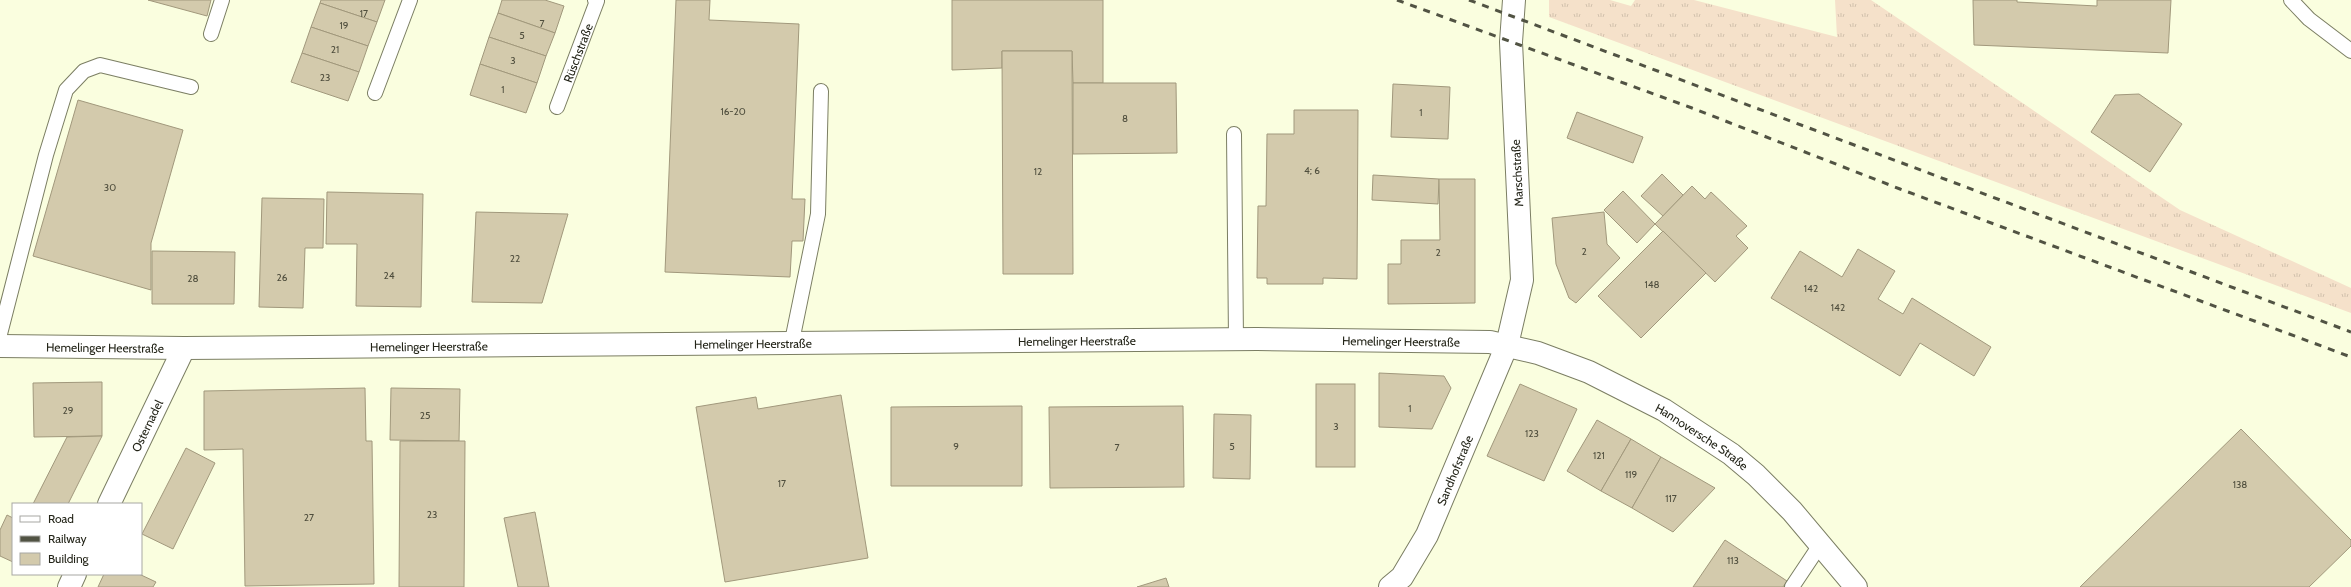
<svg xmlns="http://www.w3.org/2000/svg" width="2351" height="587" font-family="Cabin,sans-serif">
<defs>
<pattern id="grass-tufts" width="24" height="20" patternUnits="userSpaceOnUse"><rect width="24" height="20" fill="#f5e1ca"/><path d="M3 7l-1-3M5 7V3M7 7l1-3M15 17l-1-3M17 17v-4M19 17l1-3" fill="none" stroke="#d2c1ad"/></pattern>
</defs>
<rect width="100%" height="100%" fill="#fafedf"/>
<path fill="url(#grass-tufts)" d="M1549 0H1610L1631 6 1635 0H1694L1837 37 1835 0H1871L2180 210 2351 288V313L1549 17Z"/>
<g fill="#d3caac" stroke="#a1987c">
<path d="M148 0H211L207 16Z"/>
<path d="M321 0H385L377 22 320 3Z"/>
<path d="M502 0H545L564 6 555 33 498 13Z"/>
<path d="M676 0H710L709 20 799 24 792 199H805L803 241H792L790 277 665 272Z"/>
<path d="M952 0H1103V83H1073L1072 51H1002V68L952 70Z"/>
<path d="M1973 0H2017V2L2097 6V0H2171L2168 53 1974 45Z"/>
<path d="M320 3 377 22 368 46 311 27Z"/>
<path d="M498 13 555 33 546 56 489 37Z"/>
<path d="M311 27 368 46 359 72 302 53Z"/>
<path d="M489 37 546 56 537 83 480 64Z"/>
<path d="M1002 51H1072L1073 274H1003Z"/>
<path d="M302 53 359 72 348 101 291 82Z"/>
<path d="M480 64 537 83 526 113 470 95Z"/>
<path d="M1073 83H1176L1177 153 1073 154Z"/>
<path d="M1393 84 1450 87 1448 139 1391 137Z"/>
<path d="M2139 94 2182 124 2150 172 2091 132 2115 95Z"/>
<path d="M78 100 183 130 151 243V290L33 256Z"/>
<path d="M1294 110H1358L1357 279 1323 278V284H1267V278H1257L1258 206H1266L1267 134H1294Z"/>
<path d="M1577 112 1643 137 1633 163 1567 138Z"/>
<path d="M1662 174 1683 195 1663 216 1641 196Z"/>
<path d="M1373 175 1439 179 1438 204 1372 200Z"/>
<path d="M1439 179H1475V303L1388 304V264H1401V240H1440Z"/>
<path d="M1692 186 1705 199 1711 192 1747 226 1736 236 1748 248 1715 282 1655 224Z"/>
<path d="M1623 191 1655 224 1637 243 1604 210Z"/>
<path d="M327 192 423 194 421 307 356 306 357 244H326Z"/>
<path d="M262 198 324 199 323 248H305L303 308 259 307Z"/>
<path d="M476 212 568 214 542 303 472 302Z"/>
<path d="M1604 212 1607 244 1620 258 1576 303 1569 298 1556 264 1552 218Z"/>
<path d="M1663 231 1706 273 1641 338 1598 296Z"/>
<path d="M1858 249 1895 271 1878 299 1903 314 1912 298 1991 347 1974 376 1920 343 1900 376 1771 298 1800 251 1842 277Z"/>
<path d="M152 251 235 252 234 304H152Z"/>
<path d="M1379 373 1444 376 1451 388 1432 429 1379 427Z"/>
<path d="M102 382V436L34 437 33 383Z"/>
<rect x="1316" y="384" width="39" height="83"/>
<path d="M1520 384 1577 409 1544 481 1487 456Z"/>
<path d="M365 388 366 441H372L374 584 245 586 243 449 204 450V391Z"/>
<path d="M391 388 460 389 459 441 390 440Z"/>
<path d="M841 395 868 558 725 582 696 407 756 397 758 409Z"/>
<path d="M1022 406V486H891V407Z"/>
<path d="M1183 406 1184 487 1050 488 1049 407Z"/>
<path d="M1214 414 1251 415 1250 479 1213 478Z"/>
<path d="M1597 420 1631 439 1601 491 1567 471Z"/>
<path d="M2241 429 2351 540V546L2309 587H2080Z"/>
<path d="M102 436 68 504H33L67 437Z"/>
<path d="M1631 439 1661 457 1632 508 1601 491Z"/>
<path d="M400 441H465L464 587H399Z"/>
<path d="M186 448 215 463 173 549 142 534Z"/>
<path d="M1661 457 1715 488 1673 532 1632 508Z"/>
<path d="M535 512 549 587H518L504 518Z"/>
<path d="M7 515 13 518V562L0 556V530Z"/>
<path d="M1725 540 1787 581 1783 587H1693Z"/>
<path d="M104 574H139L156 582 153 587H98Z"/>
<path d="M1166 578 1169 587H1137Z"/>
</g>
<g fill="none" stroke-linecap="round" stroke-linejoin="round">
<g stroke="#7b7e63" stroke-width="16">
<g id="service">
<path d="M2291 0 2309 19 2351 51"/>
<path d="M211 34 222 0"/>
<path d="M375 93 410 0"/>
<path id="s1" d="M557 107 597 1 595 0"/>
<path d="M1234 134 1236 340"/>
<path d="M0 334 46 155 66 90 84 71 100 65 191 87"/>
<path d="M792 341 818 214 821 91"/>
<path d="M1792 587 1820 545"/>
</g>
</g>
<g stroke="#7b7e63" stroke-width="24">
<g id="minor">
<path id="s2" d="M109 504 184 348"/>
<path d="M69 587 75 574"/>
<path id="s3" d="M1390 587 1402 577 1427 535 1507 345 1522 280 1511 42 1514 0"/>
</g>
</g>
<g stroke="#7b7e63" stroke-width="24">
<g id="secondary">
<path id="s4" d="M0 346 184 348 1257 339 1490 342 1538 353 1589 372 1664 410 1731 454 1756 475 1792 511 1856 587"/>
</g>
</g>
<use href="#service" stroke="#fff" stroke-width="14"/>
<use href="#minor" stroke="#fff" stroke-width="22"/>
<use href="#secondary" stroke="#fff" stroke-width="22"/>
<g stroke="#515343" stroke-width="3" stroke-dasharray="7 7" stroke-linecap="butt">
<path d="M1397 0 1692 108 1900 189 2351 357"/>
<path d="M1469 0 2351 332"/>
</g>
</g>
<g text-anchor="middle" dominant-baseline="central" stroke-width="3" stroke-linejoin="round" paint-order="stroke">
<g font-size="10" fill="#4f4e3d">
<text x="364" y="13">17</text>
<text x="542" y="23">7</text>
<text x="344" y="25">19</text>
<text x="522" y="35">5</text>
<text x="335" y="49">21</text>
<text x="513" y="60">3</text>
<text x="325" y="77">23</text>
<text x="503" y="89">1</text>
<text x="733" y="111">16-20</text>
<text x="1421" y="112">1</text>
<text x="1125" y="118">8</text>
<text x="1312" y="170">4; 6</text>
<text x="1038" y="171">12</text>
<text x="110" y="187">30</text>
<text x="1584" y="251">2</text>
<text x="1438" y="252">2</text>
<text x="515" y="258">22</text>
<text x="389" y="275">24</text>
<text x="282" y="277">26</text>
<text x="193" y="278">28</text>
<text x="1652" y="284">148</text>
<text x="1811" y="288">142</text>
<text x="1838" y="307">142</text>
<text x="1410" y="408">1</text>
<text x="68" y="410">29</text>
<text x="425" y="415">25</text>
<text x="1336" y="426">3</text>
<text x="1532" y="433">123</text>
<text x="956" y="446">9</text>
<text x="1232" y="446">5</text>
<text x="1117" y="447">7</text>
<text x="1599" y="455">121</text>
<text x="1631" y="474">119</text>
<text x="782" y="483">17</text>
<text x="2240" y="484">138</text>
<text x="1671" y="498">117</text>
<text x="432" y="514">23</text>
<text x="309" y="517">27</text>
<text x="1733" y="560">113</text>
</g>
<g font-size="12" fill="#232418" stroke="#fff">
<text stroke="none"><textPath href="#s1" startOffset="58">Rüschstraße</textPath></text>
<text transform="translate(1517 173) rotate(-93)">Marschstraße</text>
<text stroke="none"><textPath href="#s4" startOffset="1077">Hemelinger Heerstraße</textPath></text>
<text stroke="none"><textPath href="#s4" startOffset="1401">Hemelinger Heerstraße</textPath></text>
<text stroke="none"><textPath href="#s4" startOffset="753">Hemelinger Heerstraße</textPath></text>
<text stroke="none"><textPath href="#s4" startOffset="429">Hemelinger Heerstraße</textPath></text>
<text stroke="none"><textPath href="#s4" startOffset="105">Hemelinger Heerstraße</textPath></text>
<text stroke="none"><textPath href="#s2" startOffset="87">Osternadel</textPath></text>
<text stroke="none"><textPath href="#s4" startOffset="1724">Hannoversche Straße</textPath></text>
<text stroke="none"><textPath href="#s3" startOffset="135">Sandhofstraße</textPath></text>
</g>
</g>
<rect x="12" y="503" width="130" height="72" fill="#ffffff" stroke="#a7a7a3"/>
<rect x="20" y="516" width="20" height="6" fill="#ffffff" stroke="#a7a7a3"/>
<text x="48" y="523" font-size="12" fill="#232418">Road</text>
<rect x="20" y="536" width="20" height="6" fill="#515343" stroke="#a7a7a3"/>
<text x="48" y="543" font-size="12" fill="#232418">Railway</text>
<rect x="20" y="553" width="20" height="12" fill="#d3caac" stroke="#a7a7a3"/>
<text x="48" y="563" font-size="12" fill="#232418">Building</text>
</svg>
